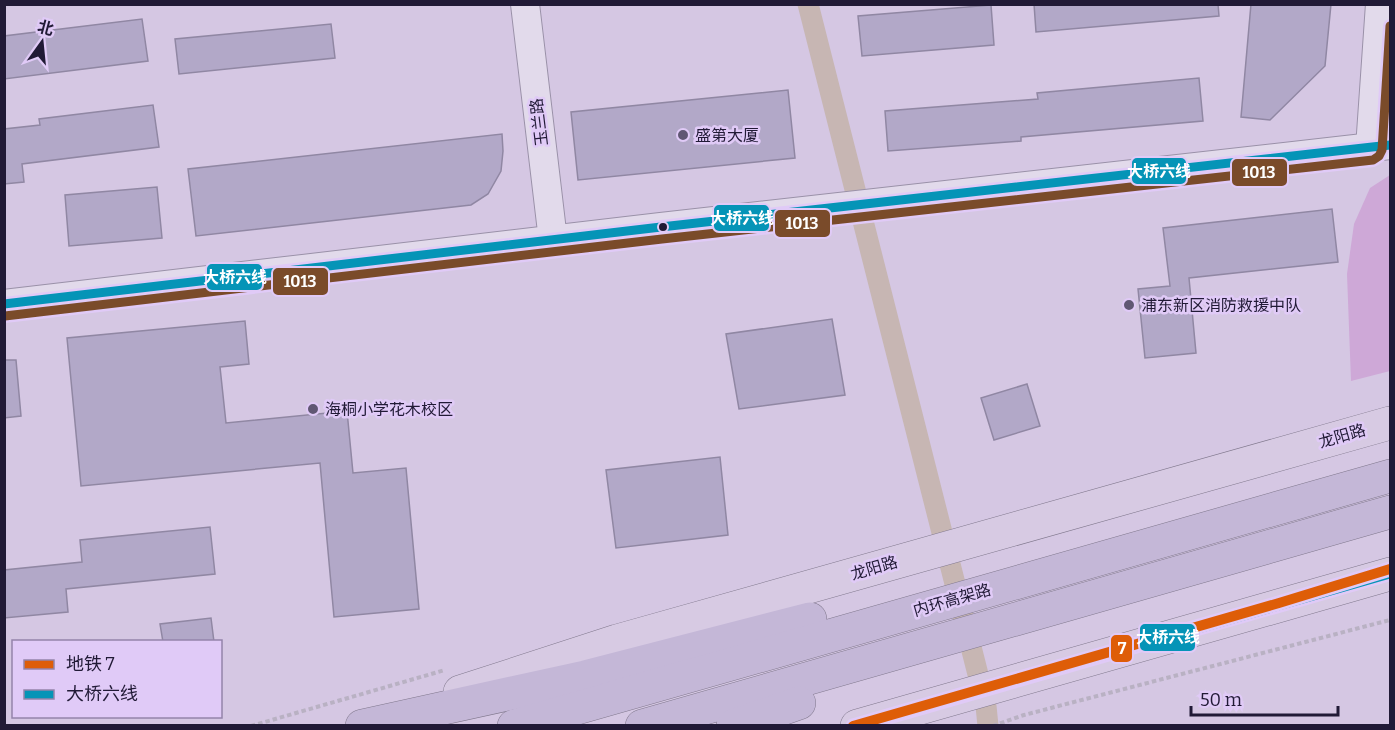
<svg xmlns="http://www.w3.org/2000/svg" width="1395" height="730" font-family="Bitter,'Noto Sans SC',serif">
<rect width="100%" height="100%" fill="#d5c7e3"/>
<path fill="#cea8d7" d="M1390 175V371L1351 381 1347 274 1354 224 1370 188Z"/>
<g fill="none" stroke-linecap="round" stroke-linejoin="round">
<path stroke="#c7b6b3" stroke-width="21" d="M808 4 986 706 988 726"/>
</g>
<g fill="#b2a8c8" stroke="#9087a3" stroke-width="1.5">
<path d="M1034 4H1218L1219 16 1036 32Z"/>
<path d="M1251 4H1331L1325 66 1270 120 1241 117Z"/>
<path d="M991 5 994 45 862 56 858 16Z"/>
<path d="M142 19 148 61 4 79V36Z"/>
<path d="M331 24 335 58 179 74 175 39Z"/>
<path d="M1199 78 1203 121 1021 137V141L888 151 885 111 1038 99 1037 93Z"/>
<path d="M788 90 795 158 578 180 571 112Z"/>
<path d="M153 105 159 147 22 164 24 182 4 184V129L40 125 39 119Z"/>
<path d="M502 134 503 151 501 171 488 194 471 205 196 236 188 169Z"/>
<path d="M157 187 162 238 69 246 65 195Z"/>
<path d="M1332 209 1338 262 1189 278 1196 353 1145 358 1138 289 1170 286 1163 228Z"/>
<path d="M832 319 845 395 739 409 726 334Z"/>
<path d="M245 321 249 364 220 367 226 423 347 411 353 473 406 468 419 609 334 617 320 463 81 486 67 338Z"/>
<path d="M4 360H16L21 416 4 418Z"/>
<path d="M1027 384 1040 426 994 440 981 398Z"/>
<path d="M720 457 728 535 616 548 606 470Z"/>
<path d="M210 527 215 574 66 589 68 612 4 618V570L82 562 80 540Z"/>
<path d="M211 618 214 642H163L160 624Z"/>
</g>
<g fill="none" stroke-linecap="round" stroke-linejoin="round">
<g stroke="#9a91a8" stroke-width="30">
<g id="minor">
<path d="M525 4 553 240"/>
<path d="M1370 148 1380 4"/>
<path d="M4 304 661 227 1390 145"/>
</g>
</g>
<g stroke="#80788d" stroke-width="34">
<g id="major">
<path d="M460 692 617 641 1390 423"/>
<path d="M857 726 1390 574"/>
</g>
</g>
<g stroke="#80788d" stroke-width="34">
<g id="highway">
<path d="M362 726 585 677 810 619"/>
<path d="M514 726 1390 476"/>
<path d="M642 726 1390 512"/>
<path d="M733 726 799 703"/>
</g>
</g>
<g stroke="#b9b1c3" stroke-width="4" stroke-dasharray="4.5 3" stroke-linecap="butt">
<path d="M251 726 445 670"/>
<path d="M993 726 1024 715 1390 620"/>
</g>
<use href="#minor" stroke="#e2daeb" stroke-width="28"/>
<use href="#major" stroke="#d7cae3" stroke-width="33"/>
<use href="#highway" stroke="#c4b7d7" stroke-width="33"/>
<g stroke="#e0caf7" stroke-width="14">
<g id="bus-1">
<path d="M4 304 661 227 1390 145"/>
<path d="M859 726 1390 574"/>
</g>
</g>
<g stroke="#e0caf7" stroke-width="14">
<path id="bus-2" d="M5 316 662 239 1373 160 1379 156 1382 150 1390 26"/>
</g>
<use href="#bus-1" stroke="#0594b7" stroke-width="9"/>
<use href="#bus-2" stroke="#7a4b2a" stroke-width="9"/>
<g stroke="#e0caf7" stroke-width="15">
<path id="metro-1" d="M853 726 1279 603 1390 569"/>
</g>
<use href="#metro-1" stroke="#de5d08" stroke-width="10"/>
</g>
<g fill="#605773" stroke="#e0caf7" stroke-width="2">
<circle cx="683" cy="135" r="6"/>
<circle cx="1129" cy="305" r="6"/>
<circle cx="313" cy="409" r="6"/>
</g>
<circle fill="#211a36" stroke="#e0caf7" stroke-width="2" cx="663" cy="227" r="5"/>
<g text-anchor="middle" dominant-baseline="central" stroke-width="5" stroke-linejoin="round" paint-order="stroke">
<g font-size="16" fill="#211a36" stroke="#e0caf7">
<text transform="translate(539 122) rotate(-97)">玉兰路</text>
<text transform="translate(1342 436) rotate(-16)">龙阳路</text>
<text transform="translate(874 568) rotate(-16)">龙阳路</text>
<text transform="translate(952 600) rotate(-16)">内环高架路</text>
</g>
<g font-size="16" fill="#211a36" stroke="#e0caf7" text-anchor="start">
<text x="695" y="135">盛第大厦</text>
<text x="1141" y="305">浦东新区消防救援中队</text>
<text x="325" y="409">海桐小学花木校区</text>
</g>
</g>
<g stroke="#e0caf7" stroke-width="2">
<rect x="1131" y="157" width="56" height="28" rx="6" fill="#0594b7"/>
<rect x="1231" y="158" width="57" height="29" rx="6" fill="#7a4b2a"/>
<rect x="713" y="204" width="57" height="28" rx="6" fill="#0594b7"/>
<rect x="774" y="209" width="57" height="29" rx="6" fill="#7a4b2a"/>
<rect x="206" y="263" width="57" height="28" rx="6" fill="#0594b7"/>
<rect x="272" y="267" width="57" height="29" rx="6" fill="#7a4b2a"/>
<rect x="1139" y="623" width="57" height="29" rx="6" fill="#0594b7"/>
<rect x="1110" y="634" width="23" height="29" rx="6" fill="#de5d08"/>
</g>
<g font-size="16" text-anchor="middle" font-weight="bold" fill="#fff">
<text x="1159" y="177">大桥六线</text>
<text x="1259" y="178">1013</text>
<text x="742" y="224">大桥六线</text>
<text x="802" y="229">1013</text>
<text x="235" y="283">大桥六线</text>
<text x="300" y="287">1013</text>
<text x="1168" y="643">大桥六线</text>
<text x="1122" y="654">7</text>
</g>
<rect width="1395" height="730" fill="none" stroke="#211a36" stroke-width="12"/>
<rect x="12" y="640" width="210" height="78" fill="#e0caf7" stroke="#9484aa" stroke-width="1.5"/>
<rect x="24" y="660" width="30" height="9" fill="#de5d08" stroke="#9484aa" stroke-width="1.5"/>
<text x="66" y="670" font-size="18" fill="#211a36">地铁 7</text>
<rect x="24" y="690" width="30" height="9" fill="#0594b7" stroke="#9484aa" stroke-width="1.5"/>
<text x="66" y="700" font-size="18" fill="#211a36">大桥六线</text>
<g transform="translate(42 42) rotate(15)" stroke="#e0caf7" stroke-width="4.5" paint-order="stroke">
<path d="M0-4.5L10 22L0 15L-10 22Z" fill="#211a36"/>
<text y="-9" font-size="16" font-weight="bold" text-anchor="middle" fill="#211a36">北</text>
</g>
<path d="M1191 706v9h147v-9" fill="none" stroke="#211a36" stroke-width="3"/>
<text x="1200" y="706" font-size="18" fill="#211a36" stroke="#e0caf7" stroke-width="4.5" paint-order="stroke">50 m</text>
</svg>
